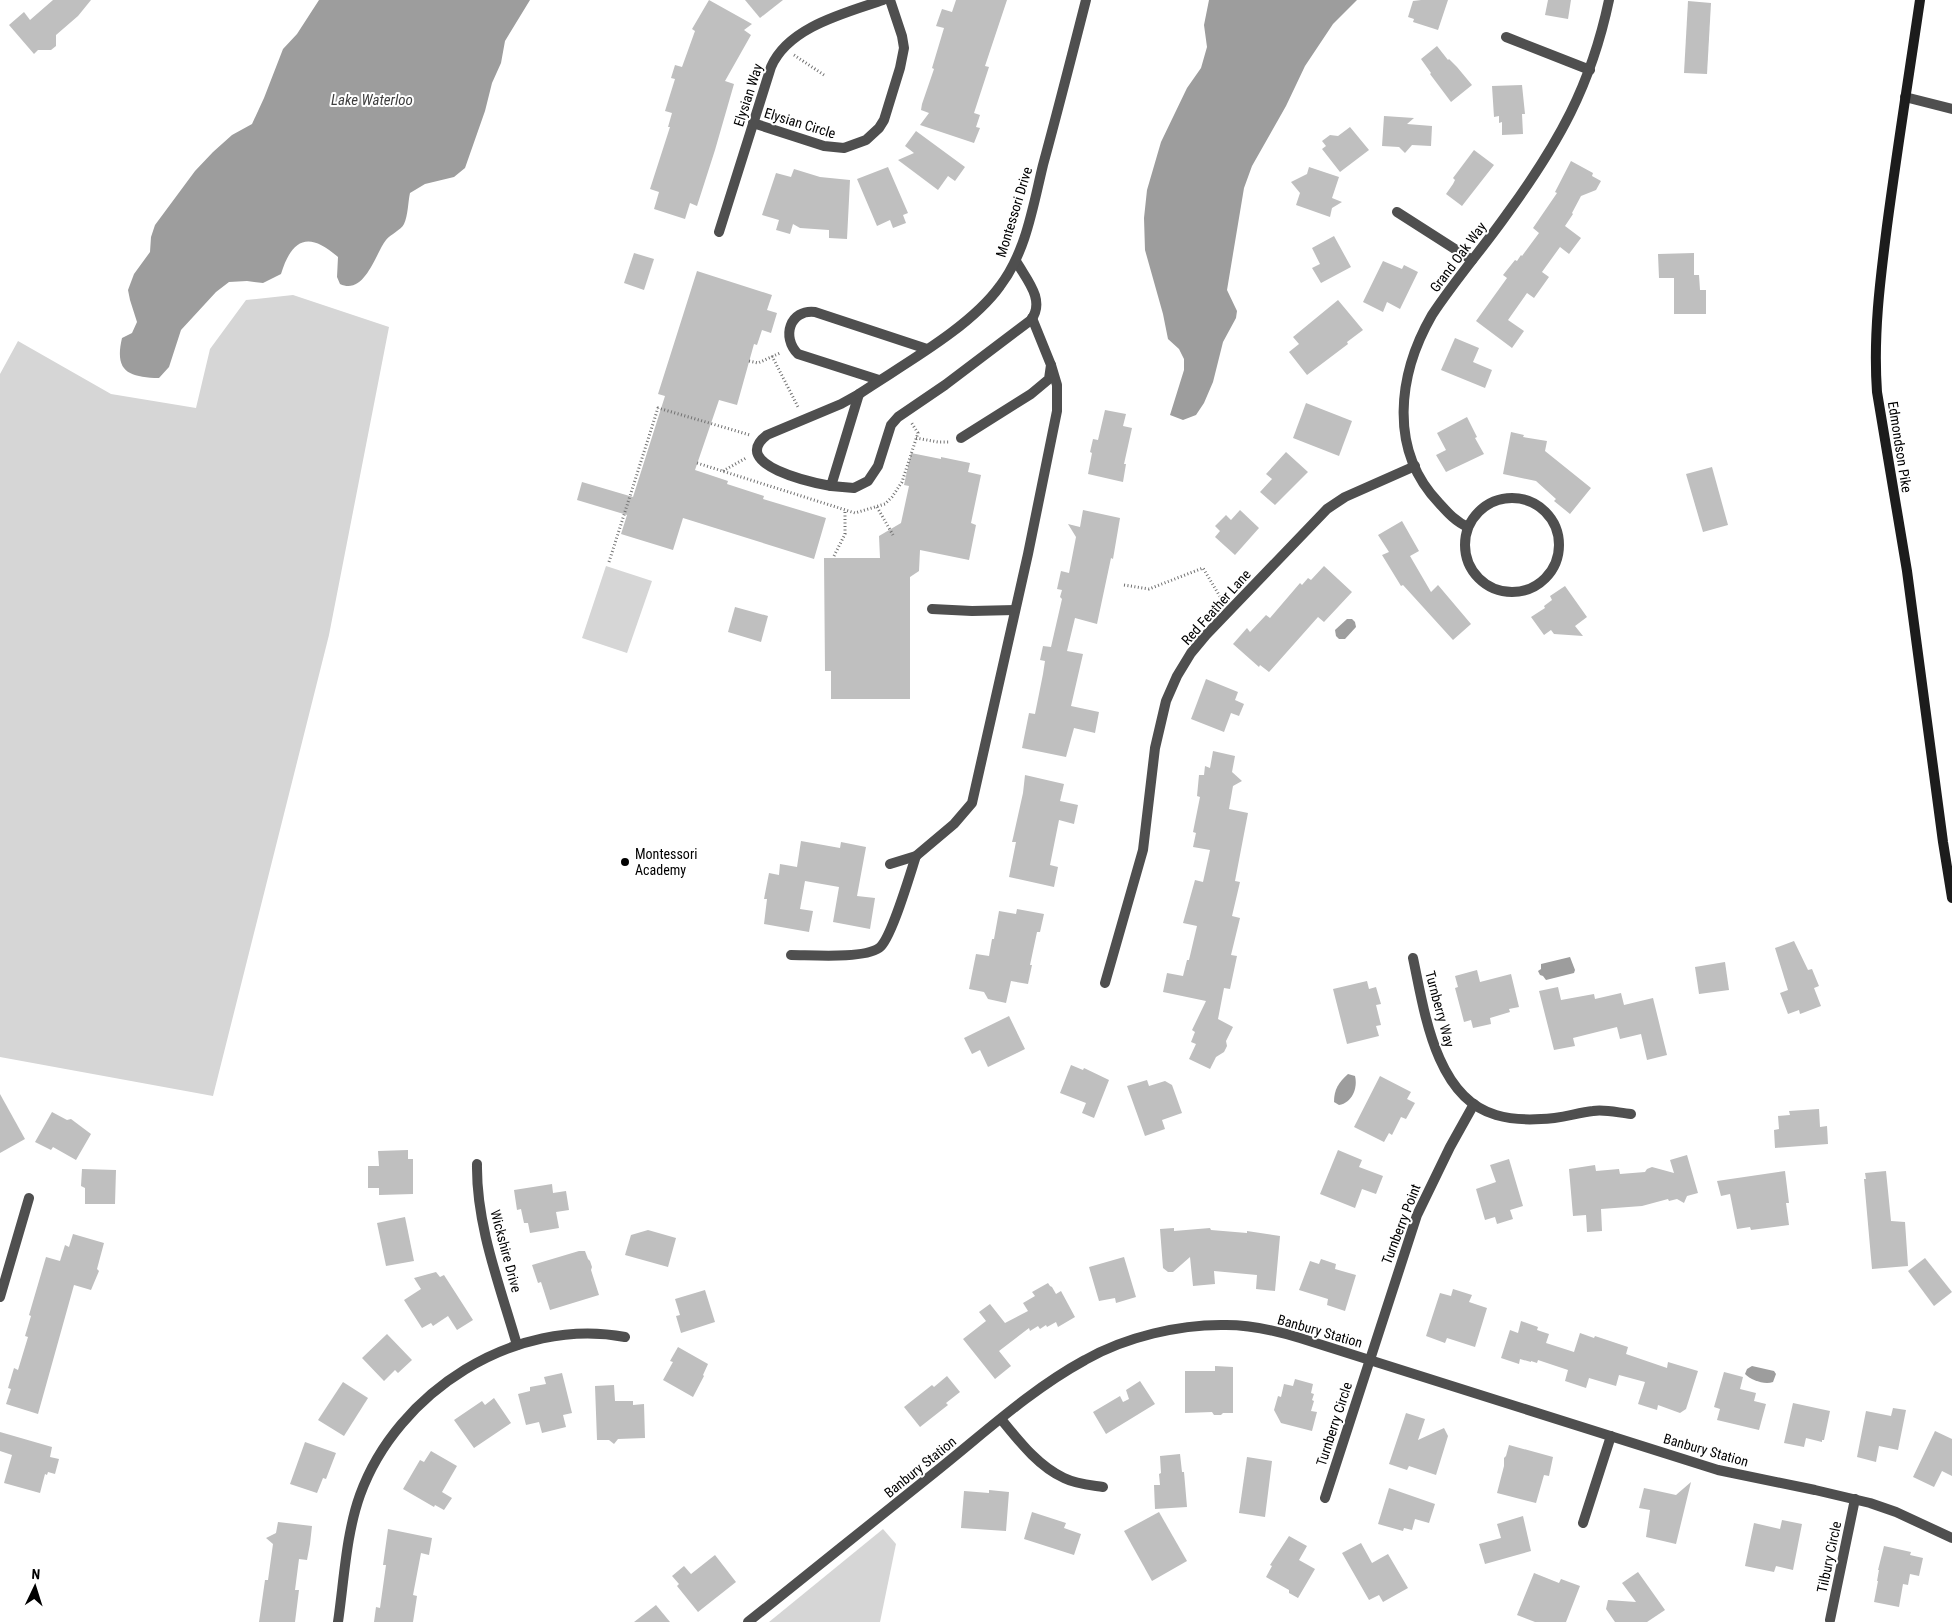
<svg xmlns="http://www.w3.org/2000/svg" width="1952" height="1622" font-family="'Roboto Condensed',sans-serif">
<rect width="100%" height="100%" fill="#fff"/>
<g fill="#d6d6d6">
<path d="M293 295 389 327 329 635 213 1096 0 1057V374L18 341 111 394 196 408 210 349 246 300Z"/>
<path d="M606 566 652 581 627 653 582 638Z"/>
<path d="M883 1529 896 1544 880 1622H769Z"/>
</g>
<g fill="#9d9d9d">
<path d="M319 0H530L505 41 501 63 492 83 485 111 465 168 454 177 425 184 410 193C408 202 408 216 404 224 401 230 391 234 386 240 376 252 365 296 340 284L337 277 338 257C309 231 292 238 281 274L263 283 247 281 229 282 216 292 181 330 169 367 159 378C129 377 114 372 122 338L132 333 137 322 130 300 128 290 134 274 150 252 151 237 155 225 195 171 213 152 232 135 252 124 264 98 283 49 297 34Z"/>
<path d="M1209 0H1357L1333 24 1305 66 1286 106 1252 166 1244 188 1227 290 1237 311 1236 318 1223 342 1213 382 1204 403 1196 415 1183 420 1170 415 1184 370V359L1179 349 1168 339 1163 314 1145 250 1144 218 1147 190 1161 142 1187 88 1201 68 1207 47 1204 25Z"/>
<path d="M1347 619H1352L1355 622 1356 627 1345 639H1339L1336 636 1335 630Z"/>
<path d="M1570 957 1575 970 1574 973 1546 980 1543 976 1540 975 1538 971 1541 969V964Z"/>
<path d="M1348 1074 1355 1076C1358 1088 1352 1103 1339 1105L1334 1102C1334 1089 1339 1082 1348 1074Z"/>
<path d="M1752 1366 1774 1371 1776 1374 1773 1382C1764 1385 1751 1380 1745 1374L1747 1369Z"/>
</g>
<g fill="#bfbfbf">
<path d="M53 0H91L78 16 56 35V46L51 50H38L34 54 9 25 24 12 30 20Z"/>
<path d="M709 0 752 24 744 30 751 35 725 81 734 84 715 150 697 206 690 203 685 219 654 209 659 192 650 189 670 127H668L672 113 665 111 675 79 671 78 675 65 682 67 695 31 692 29Z"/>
<path d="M745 0H783L760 18Z"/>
<path d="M956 0H1007L985 66 989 67 974 113 980 115 976 127 980 128 974 143 920 125 929 113 921 110 922 104 934 69 932 68 944 28 936 26 942 9 952 12Z"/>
<path d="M1421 0H1448L1438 30 1413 22 1414 19 1408 17 1413 1Z"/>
<path d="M1548 0H1571L1568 19 1545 15Z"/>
<path d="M1688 1 1711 3 1707 74 1684 73Z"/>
<path d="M1437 46 1448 60 1449 59 1457 67 1472 85 1451 102 1430 74 1431 73 1421 59Z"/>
<path d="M1522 85 1525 114H1522L1523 134 1502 135V122L1499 123V116L1494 117 1492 86Z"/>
<path d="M1384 116 1414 118 1407 124 1432 126 1431 146 1412 145 1405 153 1399 147 1382 146Z"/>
<path d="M1350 127 1369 150 1340 172 1322 149 1326 146 1322 141 1330 135 1338 136Z"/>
<path d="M916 131 965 167 955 181 948 176 938 190 898 160 914 153 905 146Z"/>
<path d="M1474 150 1494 165 1462 206 1446 194 1453 184 1455 180 1453 178Z"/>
<path d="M1571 161 1593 173 1592 176 1601 181 1596 190 1581 196 1572 213 1573 214 1565 226 1581 238 1569 254 1560 247 1542 272 1549 277 1534 298 1527 293 1508 320 1524 331 1512 348 1476 321 1507 278 1503 275 1515 260 1517 261 1521 255 1522 256 1539 233 1533 228 1557 193 1555 192Z"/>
<path d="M888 167 908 213 903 215 906 223 893 228 890 220 877 226 857 179Z"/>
<path d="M1309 167 1339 177 1332 198 1342 202 1332 208 1330 217 1296 205 1300 193 1291 182 1307 174Z"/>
<path d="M794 169 820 177 850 180 847 239 829 238V230L800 228 793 224 790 234 776 230 779 220 762 215 776 173 791 177Z"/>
<path d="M1334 236 1351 267 1321 283 1312 268 1320 264 1312 248Z"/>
<path d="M634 253 654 259 644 290 624 283Z"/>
<path d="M1694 253V275H1699L1700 290H1706V314H1674V278H1659L1658 254Z"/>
<path d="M1383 261 1402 269 1404 265 1418 272 1400 309 1387 302 1383 312 1363 302Z"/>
<path d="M697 271 772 295 767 310 777 313 771 333 762 330 757 345 754 344 737 405 719 400 695 470 728 481 727 484 764 496 763 499 826 518 814 559 683 518 673 550 621 534 627 515 577 500 582 482 633 497 665 396 658 394Z"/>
<path d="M1338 300 1363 330 1347 342 1348 344 1307 375 1289 352 1299 344 1293 337Z"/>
<path d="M1455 338 1479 348 1473 362 1492 370 1485 388 1441 370Z"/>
<path d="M1306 403 1352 421 1339 456 1293 438Z"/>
<path d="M1105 410 1126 414 1123 426 1132 428 1124 464H1126L1123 482 1088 474 1092 453 1090 452 1093 439 1098 440Z"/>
<path d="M1467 417 1477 437 1475 438 1484 454 1446 472 1436 455 1446 450 1437 433Z"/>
<path d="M1511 432 1524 435 1523 437 1547 441 1545 451 1591 488 1570 514 1554 501 1556 499 1536 481 1503 474Z"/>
<path d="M1286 452 1308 472 1275 505 1260 492 1272 479 1266 474Z"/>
<path d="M911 453 941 459V457L970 463 968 472 981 475 971 523 976 525 969 560 920 550 919 571 910 577V699H831V671H825L824 558H880L879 536 901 523 909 486 904 485Z"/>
<path d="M1712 467 1728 525 1703 532 1686 474Z"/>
<path d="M1083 510 1120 518 1113 559 1111 558 1097 624 1075 618 1067 651 1083 654 1071 706 1099 712 1095 733 1074 728 1066 757 1022 748 1029 713 1035 714 1043 674 1045 661 1040 660 1043 646 1051 647 1062 599 1060 597 1062 590 1057 589 1061 571 1069 573 1076 537 1068 524 1080 527Z"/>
<path d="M1240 510 1259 528 1235 555 1215 537 1220 531 1215 526 1226 515 1231 520Z"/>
<path d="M1402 521 1419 551 1410 556 1431 592 1438 585 1471 624 1453 640 1403 585 1401 586 1382 555 1389 552 1378 535Z"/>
<path d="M1324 566 1352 592 1324 622 1318 617 1269 672 1260 665 1259 667 1233 644 1247 628 1250 632 1266 615 1270 618 1300 583 1302 585 1308 578 1311 580Z"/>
<path d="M1565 586 1587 617 1575 626 1583 636 1554 634 1551 630 1544 635 1531 617 1545 608 1544 606 1552 600 1550 596Z"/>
<path d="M735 607 768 616 761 642 728 632Z"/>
<path d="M1206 679 1238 692 1235 700 1244 704 1239 716 1231 713 1224 732 1191 719Z"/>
<path d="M1213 751 1235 756 1232 772 1242 781 1233 786 1229 809 1248 813 1235 881 1240 882 1232 916 1240 918 1231 955 1237 956 1230 989 1224 988 1218 1019 1233 1027 1226 1041 1227 1046 1224 1052 1216 1057 1210 1069 1189 1059 1196 1044 1191 1042 1195 1032 1192 1030 1206 1001 1163 992 1167 973 1183 976 1187 960H1189L1197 926 1183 923 1195 880 1203 882 1210 850 1193 847 1196 833 1193 832 1200 797 1197 796 1199 775H1204L1205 766 1210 768Z"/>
<path d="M1025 775 1064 784 1060 801 1078 805 1074 824 1059 820 1050 865 1058 867 1054 887 1009 877 1016 842H1012L1013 838 1023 793Z"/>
<path d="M801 841 840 848 841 842 866 847 857 896 875 898 870 929 833 922 839 887 805 881 800 909 813 911 809 932 764 924 767 899H764L769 873 779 875 780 864 797 867Z"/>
<path d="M1017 909 1044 914 1040 932H1037L1030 965H1032L1028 984 1011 981 1006 1003 988 999 984 992 969 989 976 954 989 956 992 939H994L999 911 1016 914Z"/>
<path d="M1794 941 1808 970 1812 969 1819 986 1814 988 1821 1006 1800 1014 1799 1010 1788 1014 1780 993 1788 990 1775 948Z"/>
<path d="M1725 962 1729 990 1699 994 1695 967Z"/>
<path d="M1477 970 1480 982 1511 974 1519 1007 1509 1009 1510 1012 1490 1018 1491 1024 1473 1028 1471 1020 1464 1022 1455 988 1458 987 1455 976Z"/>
<path d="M1367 981 1369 989 1376 987 1381 1004 1376 1005 1381 1025 1376 1026 1379 1036 1347 1044 1333 989Z"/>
<path d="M1558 987 1561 1000 1594 994 1595 999 1621 993 1624 1005 1653 998 1667 1055 1647 1060 1641 1034 1620 1039 1617 1027 1573 1038 1575 1046 1554 1050 1539 991Z"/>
<path d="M1009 1016 1025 1049 988 1067 980 1050 972 1054 964 1038Z"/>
<path d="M1071 1065 1083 1070 1084 1068 1109 1080 1094 1118 1082 1113 1086 1103 1060 1093Z"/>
<path d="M1380 1076 1411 1092 1407 1099 1415 1103 1406 1119 1401 1117 1392 1135 1389 1133 1384 1142 1354 1127Z"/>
<path d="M1147 1080 1149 1086 1165 1081 1172 1085 1182 1113 1162 1120 1165 1129 1145 1136 1127 1086Z"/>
<path d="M0 1094 25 1139 0 1153Z"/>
<path d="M1819 1109 1820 1127 1827 1126 1828 1144 1775 1148 1774 1130 1779 1129 1778 1116 1790 1115 1789 1111Z"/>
<path d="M52 1112 67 1120 71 1119 91 1134 76 1160 53 1147 51 1150 35 1142Z"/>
<path d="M408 1150V1159H413V1194L379 1195V1188H368V1166H379L378 1151Z"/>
<path d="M1338 1150 1362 1160 1359 1167 1383 1176 1376 1194 1362 1189 1355 1208 1320 1194Z"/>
<path d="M1687 1155 1698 1193 1687 1196 1684 1203 1677 1199 1669 1201 1668 1199 1642 1206 1601 1209 1602 1231 1587 1232 1586 1215 1573 1216 1569 1169 1595 1165 1596 1171 1619 1169 1620 1174 1645 1172 1647 1169 1652 1167 1674 1173 1670 1160Z"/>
<path d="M1509 1159 1523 1206 1510 1210 1513 1219 1497 1224 1495 1217 1485 1220 1476 1189 1496 1182 1490 1165Z"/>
<path d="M82 1169 116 1170 115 1204H85V1188L81 1186Z"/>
<path d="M1785 1171 1789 1203H1786L1789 1225 1751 1230 1750 1227 1737 1229 1730 1194 1721 1196 1717 1181Z"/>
<path d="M1886 1171 1891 1221 1905 1222 1908 1266 1872 1269 1864 1179H1866L1865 1173Z"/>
<path d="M552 1184 553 1193 566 1191 569 1210 556 1212 559 1228 530 1233 528 1223H524L521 1209 517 1210 514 1190Z"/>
<path d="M405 1217 414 1261 386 1266 377 1223Z"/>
<path d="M1174 1228V1231L1210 1228 1211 1230 1247 1233V1231L1280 1236 1275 1291 1256 1289 1257 1275 1214 1271 1215 1284 1193 1286 1190 1257 1173 1272H1168L1163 1268 1160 1229Z"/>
<path d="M648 1230 676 1238 668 1267 625 1255 631 1235Z"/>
<path d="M73 1234 104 1243 97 1269 99 1271 91 1290 74 1285 38 1414 6 1404 11 1389 8 1388 14 1368 18 1370 28 1337 25 1336 31 1316 29 1315 46 1257 60 1261 65 1245 69 1247Z"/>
<path d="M579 1251H585L588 1259 590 1261 592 1267 591 1270 599 1295 550 1310 541 1282 538 1283 532 1265Z"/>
<path d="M1124 1257 1136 1297 1116 1303 1115 1298 1099 1301 1089 1267Z"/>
<path d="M1925 1258 1952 1292 1934 1306 1908 1271Z"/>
<path d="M1321 1259 1336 1264 1335 1269 1356 1275 1345 1311 1327 1305 1328 1299 1299 1290 1310 1261 1319 1264Z"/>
<path d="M436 1272 440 1277 444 1275 473 1320 457 1330 448 1316 433 1326 431 1323 422 1328 404 1300 421 1289 414 1278Z"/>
<path d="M1048 1283 1050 1286 1052 1287 1056 1294 1061 1291 1075 1317 1058 1327 1056 1322 1047 1327 1046 1325 1040 1329 1038 1326 1030 1331 1029 1328 999 1351 1011 1366 995 1379 963 1339 986 1321 979 1312 990 1304 1005 1323 1028 1311 1023 1303 1035 1296 1032 1292Z"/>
<path d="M1453 1289 1472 1295 1469 1302 1487 1308 1475 1347 1447 1338 1445 1343 1426 1336 1440 1293 1451 1296Z"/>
<path d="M705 1290 715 1322 681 1333 676 1316 680 1315 675 1299Z"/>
<path d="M1521 1321 1538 1327 1537 1330 1549 1334 1546 1343 1574 1352 1580 1333 1594 1338 1595 1336 1628 1347 1626 1354 1667 1368 1668 1362 1698 1371 1686 1409 1680 1413 1658 1405 1657 1410 1638 1404 1645 1382 1619 1375 1616 1386 1589 1378 1586 1388 1565 1381 1568 1370 1538 1360 1537 1363 1531 1361V1362L1520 1359 1519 1364 1501 1358 1510 1330 1518 1333Z"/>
<path d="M387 1334 412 1360 398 1373 395 1370 384 1381 362 1358Z"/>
<path d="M678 1347 708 1364 703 1375 704 1376 693 1397 663 1380 673 1362 670 1361Z"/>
<path d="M1215 1366 1233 1367V1413H1223L1221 1415H1214L1212 1412 1185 1413V1371H1215Z"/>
<path d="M1724 1372 1743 1377 1740 1389 1756 1393 1754 1401 1766 1404 1759 1430 1717 1420 1720 1409 1714 1407Z"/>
<path d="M562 1373 572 1413 563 1415 566 1427 542 1433 539 1422 526 1425 518 1394 530 1391V1387L546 1384 544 1377Z"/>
<path d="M947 1376 960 1392 946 1403 948 1405 920 1427 904 1407 932 1385 934 1387Z"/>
<path d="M1295 1379 1313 1384 1311 1393 1314 1394 1312 1400 1314 1401 1311 1411 1317 1412 1312 1431 1281 1423 1274 1410 1278 1396 1281 1397 1284 1384 1293 1386Z"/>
<path d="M1140 1381 1155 1404 1106 1434 1093 1412 1120 1396 1123 1402 1129 1399 1126 1390Z"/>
<path d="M343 1382 368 1398 344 1436 318 1420Z"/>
<path d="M614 1385 615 1401H633V1405L644 1404 645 1438 618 1439 614 1444 609 1440H597L595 1386Z"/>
<path d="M494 1398 511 1423 474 1448 454 1420 482 1401 485 1405Z"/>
<path d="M1793 1403 1830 1411 1824 1440H1822V1442L1806 1438 1804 1447 1784 1443Z"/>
<path d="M1893 1408 1906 1410 1898 1450 1879 1446 1876 1462 1857 1457 1866 1411 1891 1416Z"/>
<path d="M1406 1413 1425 1419 1418 1440 1444 1428 1448 1436 1436 1475 1409 1466 1407 1470 1389 1464Z"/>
<path d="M1935 1431 1952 1439V1476L1942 1471 1934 1487 1913 1477Z"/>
<path d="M0 1432 52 1447 50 1457 59 1459 55 1474 48 1472 47 1475 45 1474 40 1493 4 1483 12 1455 0 1451Z"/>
<path d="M305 1442 336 1453 326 1479 323 1478 317 1493 290 1484Z"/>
<path d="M1509 1445 1553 1457 1549 1476 1544 1475 1536 1503 1497 1493 1504 1466V1458L1506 1456Z"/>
<path d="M431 1451 457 1466 442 1492 452 1498 444 1510 435 1505 434 1507 403 1489 420 1460 424 1462Z"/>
<path d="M1180 1454 1182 1472H1184L1187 1507 1155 1509 1154 1485H1160L1159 1474 1161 1473 1160 1456Z"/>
<path d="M1247 1457 1272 1461 1265 1517 1239 1513Z"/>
<path d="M1691 1482 1676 1544 1646 1537 1650 1510 1639 1508 1644 1488 1676 1495Z"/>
<path d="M1389 1488 1435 1504 1429 1523 1415 1519 1412 1530 1404 1528 1403 1531 1378 1524Z"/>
<path d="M989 1490 1009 1492 1006 1531 961 1528 964 1491 989 1493Z"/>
<path d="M1032 1512 1066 1523 1064 1528 1081 1534 1074 1555 1024 1539Z"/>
<path d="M1159 1512 1187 1561 1152 1581 1124 1531Z"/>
<path d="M1523 1516 1531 1551 1485 1564 1479 1544 1501 1538 1497 1524Z"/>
<path d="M1782 1520 1802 1524 1793 1570 1776 1566 1774 1572 1745 1566 1754 1523 1780 1529Z"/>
<path d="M278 1522 312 1526 310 1544 307 1560 299 1559 295 1590H299L295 1622H259L265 1580H268L273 1544 266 1538 276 1533Z"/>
<path d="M388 1529 432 1538 429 1555 421 1553 413 1595 417 1596 413 1622H374L376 1607 380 1608 386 1565H383Z"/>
<path d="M1289 1536 1307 1546 1299 1560 1315 1569 1298 1598 1289 1593V1590L1266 1577 1272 1566 1270 1565Z"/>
<path d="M1361 1543 1372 1563 1388 1554 1408 1588 1383 1602 1379 1595 1369 1600 1342 1553Z"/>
<path d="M1884 1546 1911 1552 1910 1555 1923 1558 1919 1576 1910 1574 1908 1585 1903 1584 1899 1607 1874 1602 1878 1581H1877L1879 1570H1878Z"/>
<path d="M715 1555 736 1582 698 1612 677 1586 679 1584 672 1576 684 1566 691 1574Z"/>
<path d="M1638 1572 1665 1610 1647 1622H1615L1606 1609 1608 1600 1636 1602 1622 1583Z"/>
<path d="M1534 1573 1559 1583 1561 1579 1580 1586 1566 1622H1535L1517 1615Z"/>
<path d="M656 1605 670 1622H634Z"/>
</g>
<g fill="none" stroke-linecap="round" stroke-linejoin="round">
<g stroke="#717171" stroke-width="3" stroke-dasharray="1 2.5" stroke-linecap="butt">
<path d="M794 55 824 75"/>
<path d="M772 356 798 407"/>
<path d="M749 361 758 363 780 353"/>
<path d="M916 438 938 442H950"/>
<path d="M697 463 855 513 885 504 892 497 902 482 918 433 911 422"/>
<path d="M723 471 746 458"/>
<path d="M877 507 893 535"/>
<path d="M834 556 845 534V511"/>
<path d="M609 562 658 408 750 435"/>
<path d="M1124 585 1149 589 1203 568 1222 600"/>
</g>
<g stroke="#4f4f4f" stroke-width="10">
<path d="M879 380 798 354C781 337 790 309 815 312L927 349"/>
<path d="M859 394 831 486C814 483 728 465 767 435L841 404Z"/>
<path d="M961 438 1031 394 1049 379 1051 365 1032 318"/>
<path d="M831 486 854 488 868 481 878 466 891 425 898 417 945 385 1031 320C1046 300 1026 279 1016 261"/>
<path d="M932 609 972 611 1015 610"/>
<path d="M890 864 916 856 954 824 972 803 1028 554 1057 411V385L1051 365"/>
<path d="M791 955C811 955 863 959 879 948 891 940 910 874 916 856"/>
</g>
<g stroke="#4f4f4f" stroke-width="10">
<path d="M1506 37 1590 70"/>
<path d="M1905 97 1952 109"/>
<path d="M753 123 824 146 844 148 866 140 879 128 884 120 900 68 904 48 902 36 890 0"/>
<path d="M1397 212 1472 260"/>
<path d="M719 232 771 67C788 27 845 13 883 0"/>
<path d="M859 394C902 365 970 328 1000 286 1026 252 1033 206 1043 165 1058 110 1072 55 1086 0"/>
<circle cx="1512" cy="545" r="47"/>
<path d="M1468 527C1456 522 1448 513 1439 503 1388 450 1398 374 1432 315 1455 280 1483 248 1507 214 1558 144 1591 86 1609 0"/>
<path d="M1413 958C1424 1009 1435 1098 1496 1115 1510 1119 1526 1120 1541 1119 1559 1119 1576 1113 1593 1111 1605 1109 1619 1113 1631 1114"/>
<path d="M1105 983 1143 850 1155 748 1166 701 1177 676 1191 653 1206 635 1327 509 1345 497 1415 466"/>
<path d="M477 1164C476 1225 500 1286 517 1345"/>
<path d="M0 1297 29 1198"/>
<path d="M1001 1419C1019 1441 1038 1466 1064 1478 1076 1484 1090 1485 1103 1487"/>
<path d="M1325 1498 1417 1215 1450 1147 1474 1104"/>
<path d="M1583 1523 1611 1436"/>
<path d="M1830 1620 1855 1499"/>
<path d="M338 1622C344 1581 346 1534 360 1495 397 1392 515 1316 625 1337"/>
<path d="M748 1622C810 1572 872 1523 934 1473 983 1434 1030 1390 1085 1360 1125 1337 1180 1324 1226 1325 1251 1325 1277 1331 1300 1338L1718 1470 1815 1490 1870 1503 1896 1512 1952 1538"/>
</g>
<path stroke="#1c1c1c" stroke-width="10" d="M1920 0C1909 75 1897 150 1887 226 1880 281 1873 336 1877 392L1907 571 1943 842 1952 898"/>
</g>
<circle fill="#000" stroke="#fff" stroke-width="2" cx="625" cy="862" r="5"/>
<g text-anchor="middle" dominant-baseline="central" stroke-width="4" stroke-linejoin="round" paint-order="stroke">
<g font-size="14" fill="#000" stroke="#fff">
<text transform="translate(748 95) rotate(-72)">Elysian Way</text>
<text transform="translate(800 123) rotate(17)">Elysian Circle</text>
<text transform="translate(1014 212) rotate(-73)">Montessori Drive</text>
<text transform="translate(1458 257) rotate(-53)">Grand Oak Way</text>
<text transform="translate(1900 447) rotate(81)">Edmondson Pike</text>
<text transform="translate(1216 607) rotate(-48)">Red Feather Lane</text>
<text transform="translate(1440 1009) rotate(75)">Turnberry Way</text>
<text transform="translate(1401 1224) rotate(-69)">Turnberry Point</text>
<text transform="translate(506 1251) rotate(75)">Wickshire Drive</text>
<text transform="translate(1320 1331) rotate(16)">Banbury Station</text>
<text transform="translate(1334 1424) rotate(-72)">Turnberry Circle</text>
<text transform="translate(1706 1450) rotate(16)">Banbury Station</text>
<text transform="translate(920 1467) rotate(-39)">Banbury Station</text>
<text transform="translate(1829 1557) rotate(-78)">Tilbury Circle</text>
</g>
<g font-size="14" fill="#000" stroke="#fff" text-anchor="start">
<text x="635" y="854">Montessori<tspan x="635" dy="16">Academy</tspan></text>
</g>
<g font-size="15" font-style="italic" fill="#3e3e3e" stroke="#fff">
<text x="372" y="100">Lake Waterloo</text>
</g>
</g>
<g transform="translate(35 1587) rotate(4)" stroke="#ffffff" stroke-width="4" paint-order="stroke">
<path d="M0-4L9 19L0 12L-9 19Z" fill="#000000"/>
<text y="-8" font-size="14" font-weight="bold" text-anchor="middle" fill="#000000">N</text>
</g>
</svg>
